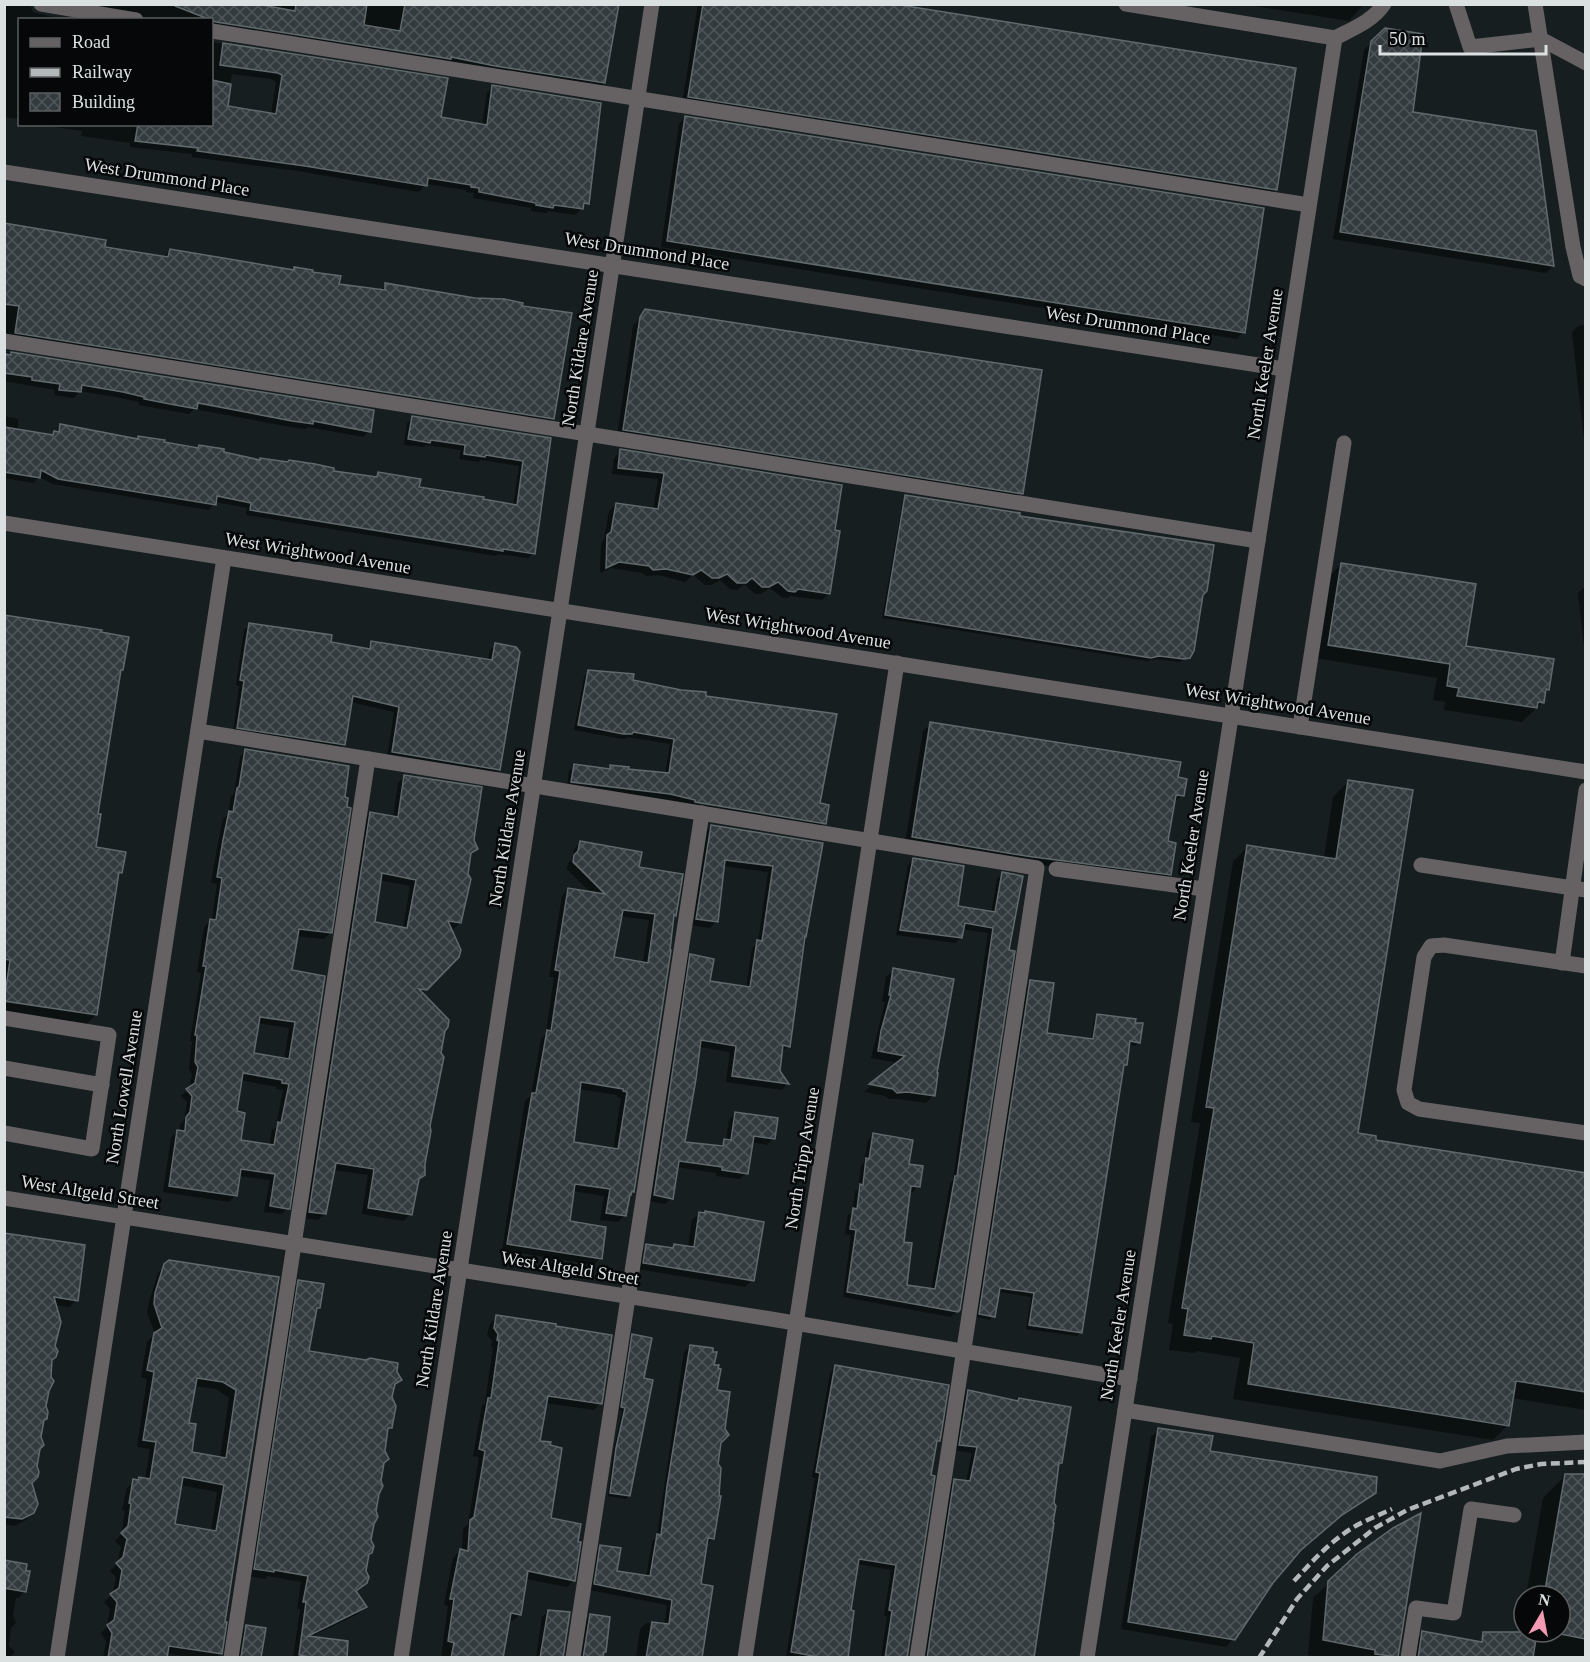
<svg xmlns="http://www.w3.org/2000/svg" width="1590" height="1662" font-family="'Times New Roman',serif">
<defs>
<pattern id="building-cross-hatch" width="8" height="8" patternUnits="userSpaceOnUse" patternTransform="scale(1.5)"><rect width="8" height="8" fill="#333b3e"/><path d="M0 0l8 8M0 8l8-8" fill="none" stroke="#50575a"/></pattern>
</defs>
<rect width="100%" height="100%" fill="#161e20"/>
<g fill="#0007" fill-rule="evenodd">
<path d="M4 4H30L33 12 56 18V20H20V119L4 117Z"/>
<path d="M97 4H617L604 83 598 89 212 28V20H137L96 10Z"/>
<path d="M698 4H884L1276 189 1268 197 682 104Z"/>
<path d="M1242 4H1364L1349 21Z"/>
<path d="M212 42 446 80 440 119 482 125 487 93 493 87 587 203 575 215 548 211 546 213 531 211V208L473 198 474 193 466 192V190L426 184 419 192 298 171 192 157V154L130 147V143L81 136 82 131 41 125 212 124ZM232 74 271 79 276 82 271 115 226 107Z"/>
<path d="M1372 42 1412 113 1535 133 1553 266 1546 273 1333 239 1364 50Z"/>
<path d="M685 117 1243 332 1237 339 661 247 679 124Z"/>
<path d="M4 223 103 249 164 257 170 250 292 271 295 268 338 286 380 291 386 285 553 418 547 424 4 338Z"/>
<path d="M646 311 1022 493 1014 500 617 437 633 326Z"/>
<path d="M1586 325V458L1572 332 1578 326Z"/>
<path d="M4 352 373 411 369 431 363 437 308 427 305 429 285 426 194 409 189 414 139 405V402L116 397 80 391 74 398 54 395 55 390 4 381Z"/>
<path d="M4 416 18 419V431L51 436 61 425 136 440 139 437 163 444 259 461 374 478 379 474 418 488 513 506 519 466 481 460 478 462 459 459 461 450 426 445 424 447 404 445 407 423 413 418 550 439 533 553 528 558 498 554 496 556 246 515 247 508 215 502 209 510 52 484 39 477 33 483 4 478Z"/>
<path d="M621 451 833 531 829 593 822 600 790 596 787 598 781 597 770 588 761 594H755L744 584 737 590 730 589 720 580 711 585H705L693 575 685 582 658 575 646 576 642 573 611 568 600 573 601 544 604 540 609 511 616 504 653 510 658 479 612 474 614 458Z"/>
<path d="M906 496 1018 517 1202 595 1189 657 1180 662 1155 659 1147 661 882 618 903 500Z"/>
<path d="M1341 564 1464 648 1548 689 1544 693 1543 702 1522 722 1444 710 1445 702 1433 700 1437 678 1315 658 1327 579Z"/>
<path d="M1586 586V665L1578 593Z"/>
<path d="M4 616 122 669 119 672 97 815 95 849 121 872 117 876 96 1015 84 1026 4 1014Z"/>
<path d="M250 625 366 650 372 643 488 661 490 650 496 645 498 770 493 775 387 757 394 712 351 702 344 744 338 750 233 733 239 686 236 685 244 630Z"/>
<path d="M589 671 704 697 818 805 825 822 819 827 664 799 567 787 569 771 574 766 607 770 611 766 627 771 665 774 670 744 628 737 625 739 617 738 574 730 584 677Z"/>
<path d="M931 724 1177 779 1182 796 1173 803 1166 843 1170 874 1162 881 1018 862 905 844 923 731Z"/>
<path d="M246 750 330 933 324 939 296 936 290 971 323 977 288 1208 282 1214 264 1212 270 1180 239 1176 235 1196 229 1202 163 1192 171 1138 177 1131 180 1132V1125L184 1120 187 1102 181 1096 189 1089 192 1074 189 1069 192 1041H190L201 973 197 972 204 927 212 919 217 884 211 883 217 848 223 819 228 814 231 796 234 794 240 757ZM257 1023 289 1028 284 1060 252 1054ZM240 1080 277 1087 276 1089 283 1090 276 1127 272 1130 269 1146 239 1141 235 1112Z"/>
<path d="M405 776 472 840 477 849 470 855 460 923 453 929 450 928 458 956 422 993 443 1030 410 1214 404 1221 362 1214 368 1175 333 1170 325 1214 318 1220 303 1218 364 820 370 813 393 818 398 783ZM379 880 410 886 403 928 373 924Z"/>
<path d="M1349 781 1357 1135 1374 1141 1586 1175V1410L1512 1398 1508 1425 1493 1440 1233 1399 1240 1358 1197 1351 1195 1353 1169 1350 1173 1324 1168 1323 1200 1123 1191 1122 1233 862 1248 846 1324 858 1333 797Z"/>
<path d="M711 826 821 844 789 1046 781 1052 779 1071 787 1084 782 1090 726 1082 730 1052 699 1047 683 1144 718 1147 726 1141 729 1120 735 1113 773 1138 767 1145 751 1142 746 1173 740 1179 716 1176V1173L676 1167 671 1198 665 1204 648 1201 685 962 691 956 708 982 746 988 752 948 758 942 768 872 723 866 716 921 710 928 690 925 705 833Z"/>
<path d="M580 843 637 868 675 915 672 918 633 1191 630 1194 625 1216 618 1222 600 1220 604 1196 573 1191 568 1223 600 1258 593 1265 502 1250 525 1101 531 1095 541 1039 546 1033 554 977H549L562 896 568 889 591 893 567 869 568 863 572 859 574 849ZM619 916 649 920 643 963 612 958ZM579 1089 617 1095V1097L621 1098 613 1150 572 1143Z"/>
<path d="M913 859 957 908 991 913 997 879 1002 874 1007 951 959 1309 951 1317 843 1297 851 1235 845 1234 848 1215 852 1212 855 1191 858 1189 861 1166 864 1162 868 1140 873 1135 907 1166 918 1186 913 1192 909 1191 902 1243 905 1286 931 1290 950 1183 953 1180 988 933 962 929 961 938 955 943 896 935 908 865Z"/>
<path d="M894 970 933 1095 926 1103 899 1099H889L885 1096 864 1092 898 1063 871 1058 885 1002H882L886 977Z"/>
<path d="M1030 981 1045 1034 1091 1041 1094 1020 1097 1016 1139 1042 1135 1046 1128 1045 1125 1065 1122 1068 1081 1332 1077 1336 1026 1329 1031 1297 998 1292 993 1316 990 1320 976 1317 1027 985Z"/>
<path d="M700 1213 752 1280 745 1287 637 1269 640 1253 647 1246 670 1249 674 1245 688 1247 692 1220Z"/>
<path d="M4 1235 76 1300 69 1307 54 1305 48 1391 38 1449 30 1483 33 1512 26 1520 14 1526 4 1524Z"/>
<path d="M170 1261 277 1279 223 1623 220 1653 216 1658H194L166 1653 165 1658H103L106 1641 101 1633 107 1627 110 1609 104 1602 113 1594 116 1577 110 1571 117 1564 121 1547 115 1541 122 1534 125 1510H122L127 1488 134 1481 139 1478 145 1479 150 1449 137 1447 147 1379 141 1377 147 1342 155 1334 147 1312 149 1302 158 1273ZM194 1386 216 1389 229 1398 220 1458 190 1454 187 1424ZM180 1485 217 1492 211 1531 173 1525Z"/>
<path d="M299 1282 319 1308 315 1312 308 1352 395 1372 400 1379 393 1387 391 1397V1427L386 1433 365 1571 366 1582 355 1592 365 1607 358 1614 310 1637 345 1658H293L300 1609H297L301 1582 267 1576 265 1579 248 1576 292 1289Z"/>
<path d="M497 1317 600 1403 594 1410 545 1403 539 1442 550 1519 574 1580 567 1587 526 1579 520 1614 513 1621 508 1620 502 1658H441L448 1606 444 1605 453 1558 460 1551H462L463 1529 468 1524 479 1457 473 1456 482 1406 485 1403 493 1347H491L492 1341 487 1335 490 1324Z"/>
<path d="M633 1336 642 1380 629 1495 626 1499 608 1496 613 1453 622 1411 619 1410 630 1339Z"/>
<path d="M690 1346 713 1366 720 1442 717 1464 713 1538 707 1544 699 1585 700 1658H636L640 1629 646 1623 664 1625 667 1605 589 1590 595 1553 601 1547 615 1572 646 1577 652 1542 657 1536 684 1352Z"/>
<path d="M835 1367 939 1441 934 1445 906 1658H881L887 1616H884L891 1570 857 1564 850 1612 846 1658 786 1657 815 1478 812 1477 830 1373Z"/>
<path d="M968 1391 1017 1402 1019 1399 1061 1463 1057 1466 1031 1658H923L949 1486 955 1480 966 1482 972 1453 954 1450 963 1397Z"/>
<path d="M1159 1430 1208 1453 1374 1492 1367 1500 1333 1522 1296 1554 1272 1582 1233 1639 1226 1647 1121 1629 1151 1437Z"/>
<path d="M1566 1475H1586V1658H1545L1532 1655 1531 1658H1412L1414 1641 1423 1633 1503 1647 1519 1641 1524 1609V1632H1560V1596H1526L1543 1498Z"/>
<path d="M1358 1555 1397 1656 1320 1658 1308 1655 1313 1598Z"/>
<path d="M4 1561 25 1591 18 1598H16L13 1614 16 1623 11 1628 9 1646 15 1652 9 1658H4Z"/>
<path d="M548 1611 562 1657 536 1658 542 1617Z"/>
<path d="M590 1616 609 1618 604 1658H579L584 1622Z"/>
<path d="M246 1626 260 1658H236L239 1634Z"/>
</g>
<g fill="url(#building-cross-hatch)" stroke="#60696c" stroke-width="1.5" fill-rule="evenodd">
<path d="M175 4H257L295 11 296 4H367L364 25 400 31 405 4H619L605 83 495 66 451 57V59L216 22 175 6Z"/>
<path d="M703 4H894L1296 68 1277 190 688 97Z"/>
<path d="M1385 28 1423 34 1413 112 1536 131 1554 266 1340 232 1371 41Z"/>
<path d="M223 43 448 78 441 117 487 125 492 85 601 103 589 204 584 203 583 209 554 205 553 208 536 205V203L479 192V188L471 187V185L428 178 427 186 305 166 197 151 198 148 135 141 138 124H212V80L231 84 228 106 276 114 282 75 278 73 220 65Z"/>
<path d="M685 116 1264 208 1245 333 667 241Z"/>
<path d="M4 223 106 240 105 247 168 257 170 249 294 270V267L313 270 312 272 341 276 339 284 385 290V283L475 298 504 299 523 303 522 306 572 313 554 419 15 333 19 306 4 304Z"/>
<path d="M645 309 1042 370 1023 494 623 430 640 317Z"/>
<path d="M11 352 374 410 371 432 313 421V424L292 421 198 403 197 409 175 405 144 399V397L123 392 82 385 81 392 59 390 60 384 32 380V377L4 373 6 354 11 355Z"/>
<path d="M412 416 551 438 535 554 503 549V551L250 510 251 503 217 496 216 505 58 479 41 470 40 478 4 472V427L53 435 54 431 59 432 60 424 138 439V436L165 440 164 442 198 448 199 445 224 449V452L260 460V458L288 462 289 460 315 464 334 468V471L377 477 378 472 421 479 419 487 484 497 483 499 517 505 523 461 486 455 485 457 464 454 465 445 431 440 430 443 408 439Z"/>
<path d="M620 449 842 485 835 530 840 531 830 594 798 589 795 592 788 591 778 582 769 587H762L752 578 746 583H737L727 574 719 578H712L701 570 693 575 666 569 653 570 649 566 619 562 606 568 607 535 611 532 616 503 658 509 664 473 618 468Z"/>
<path d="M905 495 1020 513V516L1214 545 1207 591 1203 595 1194 651 1190 658 1184 659 1159 656 1151 658 885 615Z"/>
<path d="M1341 563 1476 584 1466 646 1554 659 1549 690 1546 689 1544 703 1538 702 1537 708 1457 696 1459 688 1447 686 1450 664 1328 645Z"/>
<path d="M4 615 102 630 101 632 129 637 123 670H121L98 814H101L96 847 126 852 122 873 119 872 97 1015 4 1001 10 960 4 959Z"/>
<path d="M249 623 332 635 331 642 370 649 371 641 492 660 495 643 516 647 520 652 500 770 392 752 399 707 353 696 345 745 237 728 244 681 240 680Z"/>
<path d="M588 670 634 674 633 680 681 690 706 692V696L837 714 820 803 829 805 826 824 695 802V800L670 794 571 782 574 764 610 769V765L629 767 628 769 669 773 674 739 633 732 632 734H623L578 725Z"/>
<path d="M930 722 1181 762 1178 777 1187 779 1184 796 1176 795 1168 841 1176 843 1171 875 1026 856 912 837Z"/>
<path d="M245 749 349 766 345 797 348 798 347 807 351 808 332 933 299 929 292 970 325 976 290 1209H288L270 1206 275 1174 241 1169 237 1196 169 1186 177 1130 185 1131 186 1117 190 1112 192 1096 186 1089 195 1083 198 1067 195 1062 197 1035H195L206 966H203L210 919 216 920 222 878 217 877 223 840 229 811 233 812 237 788 239 787ZM260 1017 295 1022 289 1059 254 1053ZM243 1073 282 1080V1083L289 1084 281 1123 278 1122 274 1145 241 1140 245 1113 237 1111Z"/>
<path d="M404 775 482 787 474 840 478 849 471 853 468 874 471 879 461 923 448 921 461 950 459 957 427 990 419 989 449 1020 448 1027 445 1031 441 1053 444 1057 430 1126 431 1131 425 1164V1175L419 1179 412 1215 368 1208 374 1169 336 1163 326 1214 309 1212 370 812 398 817ZM382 873 416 880 407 928 375 922Z"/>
<path d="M1348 780 1413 790 1358 1133 1376 1136V1140L1586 1173V1392L1516 1381 1509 1426 1248 1384 1254 1343 1212 1336 1211 1339 1184 1335 1188 1309 1182 1308 1214 1108 1206 1107 1247 845 1336 859Z"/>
<path d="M711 825 823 843 806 937H805L790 1047 783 1045 780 1071 789 1084 732 1076 736 1046 701 1040 696 1079 685 1142 723 1146 724 1139 731 1140 735 1112 778 1118 775 1139 754 1136 748 1174 722 1170V1167L679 1161 673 1199 654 1195 690 954 714 959 710 981 750 987 757 940 762 941 773 866 725 860 718 922 696 919Z"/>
<path d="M580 841 642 852 639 867 683 874 676 916 674 915 670 950H671L634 1192 632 1191 631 1195H630L626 1216 606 1213 610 1189 575 1184 570 1221 606 1227 602 1259 507 1244 532 1093H536L547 1030 551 1031 560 971 555 970 568 888 605 894 573 862 574 855 578 851ZM623 910 655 914 648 963 614 957ZM581 1082 623 1089V1091L627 1092 618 1149 574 1142Z"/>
<path d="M913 858 964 866 958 906 995 912 1002 872 1023 876 1009 950 1015 951 960 1310 958 1312 847 1292 856 1230 850 1229 853 1208 857 1209 860 1184 863 1185 866 1158 869 1159 873 1133 913 1140 909 1164 923 1166 920 1187 911 1186 904 1242 912 1243 907 1285 935 1289 955 1176H957L993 928 965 923 962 938 900 930Z"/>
<path d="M893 968 954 979 937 1073H938L935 1096 907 1092 897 1093 893 1089 869 1084 905 1056 878 1051 881 1031 891 995H889Z"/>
<path d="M1030 980 1054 983 1047 1033 1093 1039 1097 1014 1136 1019 1135 1023H1143L1140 1043 1130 1041 1127 1065H1124L1082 1333 1029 1325 1034 1293 1000 1288 995 1317 979 1314Z"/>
<path d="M705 1211 764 1222 754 1281 643 1263 646 1244 673 1248 674 1244 694 1247 699 1212 705 1213Z"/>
<path d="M4 1233 85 1245 78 1301 54 1297 61 1322 55 1346 58 1351 56 1357 52 1360 51 1377 54 1381 49 1391 46 1406 48 1412 47 1419 44 1420 41 1437 44 1445 40 1449 37 1466 39 1472 38 1477 32 1483 38 1504 34 1513 22 1519 4 1517Z"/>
<path d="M169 1260 279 1277 225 1622H227L222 1654 169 1646 167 1658H108L112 1633 107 1625 114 1620 117 1602 110 1594 119 1588 122 1570 116 1563 123 1557 127 1539 121 1533 128 1526 131 1504 129 1503 133 1479 138 1480 139 1477 150 1479 156 1442 143 1440 154 1372 147 1370 154 1333 162 1328 154 1304 155 1293 164 1264ZM197 1378 223 1382 236 1390 226 1458 192 1452 196 1424 189 1423ZM183 1477 224 1485 216 1531 175 1524Z"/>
<path d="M298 1280 324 1284 320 1308H317L309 1351 366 1360 370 1358 398 1363 397 1372 402 1380 395 1384 392 1397 396 1406 392 1428H388L385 1451 389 1459 384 1463 381 1481 383 1486 379 1494 376 1511 378 1517 374 1524 371 1540 374 1546 372 1553 369 1554 366 1571 369 1577 367 1583 356 1591 367 1607 308 1636 348 1641 347 1658H315L299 1655 306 1602H303L308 1576 274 1570V1572L254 1569Z"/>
<path d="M496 1315 556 1324V1326L612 1335 602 1404 548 1396 540 1441 551 1442 550 1445 562 1448 551 1518 581 1524 578 1542H581L575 1581 528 1571 521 1615 511 1613 503 1658H451L454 1643 448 1641 454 1599H450L460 1549 468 1551 470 1520 474 1517 485 1451 479 1449 488 1398H491L499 1341 497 1340 498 1334 494 1328Z"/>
<path d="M632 1334 652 1338 644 1378 653 1380 630 1496 610 1493 616 1448 625 1408 621 1407Z"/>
<path d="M690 1345 713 1348V1352H717L714 1365H719L718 1368 721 1369 717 1390 730 1392 725 1429 729 1435 721 1443 718 1464 721 1468 719 1496H721L714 1539 708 1538 701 1584 713 1586 702 1658H646L652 1622 669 1624 672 1600 594 1584 600 1545 621 1548 617 1571 650 1576 657 1534 661 1535 667 1486Z"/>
<path d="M835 1365 949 1385 940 1441H937L931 1475 935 1476 907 1658H885L892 1611 889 1610 896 1565 859 1559 851 1610 854 1611 848 1658H824L791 1652 820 1473 816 1472Z"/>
<path d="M968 1390 1018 1401 1019 1398 1071 1407 1062 1463H1059L1054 1503 1056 1506 1053 1523H1054L1034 1658H927L954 1479 970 1481 977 1447 959 1445Z"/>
<path d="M1158 1428 1213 1436 1210 1451 1377 1477 1376 1493 1342 1515 1301 1550 1273 1583 1235 1640 1128 1622Z"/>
<path d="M1565 1474H1586V1639L1560 1634V1596H1544Z"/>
<path d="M1421 1513 1398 1657 1375 1654V1650L1323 1640 1328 1581 1357 1554 1393 1528Z"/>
<path d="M4 1560 27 1564 26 1571H30L26 1592 4 1588Z"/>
<path d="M548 1610 570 1612 563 1658H540Z"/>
<path d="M590 1614 610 1617 606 1652H604L603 1658H583Z"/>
<path d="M246 1625 266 1628 261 1658 241 1657Z"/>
<path d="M1422 1631 1482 1642 1483 1632H1537L1533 1658H1418Z"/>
</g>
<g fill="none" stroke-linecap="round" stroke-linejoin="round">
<g stroke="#666263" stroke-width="15">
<path d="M41 4 136 20"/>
<path d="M1126 4 1335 38"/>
<path d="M1456 4 1470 47 1541 39 1586 63"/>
<path d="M1535 4 1573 247 1580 276 1586 279"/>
<path d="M212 31 1309 205"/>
<path d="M1335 38C1352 29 1373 21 1384 4"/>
<path d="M4 172 1284 369"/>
<path d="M4 341 1258 541"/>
<path d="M4 523 1586 772"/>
<path d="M1300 727 1344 443"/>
<path d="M198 731 1037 868 917 1658"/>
<path d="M1421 865 1586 890"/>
<path d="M1056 869 1204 889"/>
<path d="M1562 963 1586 790"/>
<path d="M1586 966 1444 945 1431 946 1424 957 1404 1090 1408 1103 1419 1109 1586 1133"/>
<path d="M4 1018 109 1035 92 1149 4 1133"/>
<path d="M4 1068 102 1085"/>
<path d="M4 1198 765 1318 1130 1379"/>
<path d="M1125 1410 1440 1461 1507 1446 1586 1442"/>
<path d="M57 1658 224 558"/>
<path d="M231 1658 368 759"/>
<path d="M401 1658 652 4"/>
<path d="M573 1658 702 813"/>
<path d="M745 1658 897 663"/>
<path d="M1087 1658 1335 38"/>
<path d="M1408 1658 1416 1608 1454 1613 1471 1509 1514 1515"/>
</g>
<g stroke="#b3b8ba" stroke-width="4.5" stroke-dasharray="9 4.5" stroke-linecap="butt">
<path d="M1294 1581C1309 1565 1324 1548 1342 1535 1357 1523 1375 1517 1392 1509"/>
<path d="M1259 1658 1297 1599 1327 1566 1375 1528 1407 1510 1516 1469 1541 1464 1586 1462"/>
</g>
</g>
<g text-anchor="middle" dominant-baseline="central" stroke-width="5" stroke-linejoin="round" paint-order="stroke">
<g font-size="18" fill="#dbe0e1" stroke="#050708">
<text transform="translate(167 177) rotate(9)">West Drummond Place</text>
<text transform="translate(647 251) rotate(9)">West Drummond Place</text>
<text transform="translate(1128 325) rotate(9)">West Drummond Place</text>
<text transform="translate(580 348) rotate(-81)">North Kildare Avenue</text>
<text transform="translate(1265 364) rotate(-81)">North Keeler Avenue</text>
<text transform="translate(318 553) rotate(9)">West Wrightwood Avenue</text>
<text transform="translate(798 628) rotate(9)">West Wrightwood Avenue</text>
<text transform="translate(1278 704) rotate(9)">West Wrightwood Avenue</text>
<text transform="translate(507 828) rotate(-81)">North Kildare Avenue</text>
<text transform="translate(1191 845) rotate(-81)">North Keeler Avenue</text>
<text transform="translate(124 1087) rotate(-81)">North Lowell Avenue</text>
<text transform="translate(802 1158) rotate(-81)">North Tripp Avenue</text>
<text transform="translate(90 1192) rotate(9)">West Altgeld Street</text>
<text transform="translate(570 1268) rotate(9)">West Altgeld Street</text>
<text transform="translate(434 1309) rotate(-81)">North Kildare Avenue</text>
<text transform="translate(1118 1325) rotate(-81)">North Keeler Avenue</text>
</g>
</g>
<rect width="1590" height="1662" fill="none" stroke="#dbe0e1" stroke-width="12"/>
<rect x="18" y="18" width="195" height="108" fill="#050708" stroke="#5b5e5f" stroke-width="1.5"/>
<rect x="30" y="38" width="30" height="9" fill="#666263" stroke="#5b5e5f" stroke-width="1.5"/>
<text x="72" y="48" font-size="18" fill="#dbe0e1">Road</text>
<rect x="30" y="68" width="30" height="9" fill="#b3b8ba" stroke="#5b5e5f" stroke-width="1.5"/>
<text x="72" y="78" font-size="18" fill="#dbe0e1">Railway</text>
<rect x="30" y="93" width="30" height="18" fill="url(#building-cross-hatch)" stroke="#5b5e5f" stroke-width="1.5"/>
<text x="72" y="108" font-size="18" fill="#dbe0e1">Building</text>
<g transform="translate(1542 1614) rotate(10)"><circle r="28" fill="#050708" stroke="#5b5e5f" stroke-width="1.5"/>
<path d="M0-4.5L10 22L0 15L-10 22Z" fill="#f19ab2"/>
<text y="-9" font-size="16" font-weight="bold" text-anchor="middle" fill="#dbe0e1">N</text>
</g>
<path d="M1380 45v9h166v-9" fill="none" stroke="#dbe0e1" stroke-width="3"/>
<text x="1389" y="45" font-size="18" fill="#dbe0e1" stroke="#050708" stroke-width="4.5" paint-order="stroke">50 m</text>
</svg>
